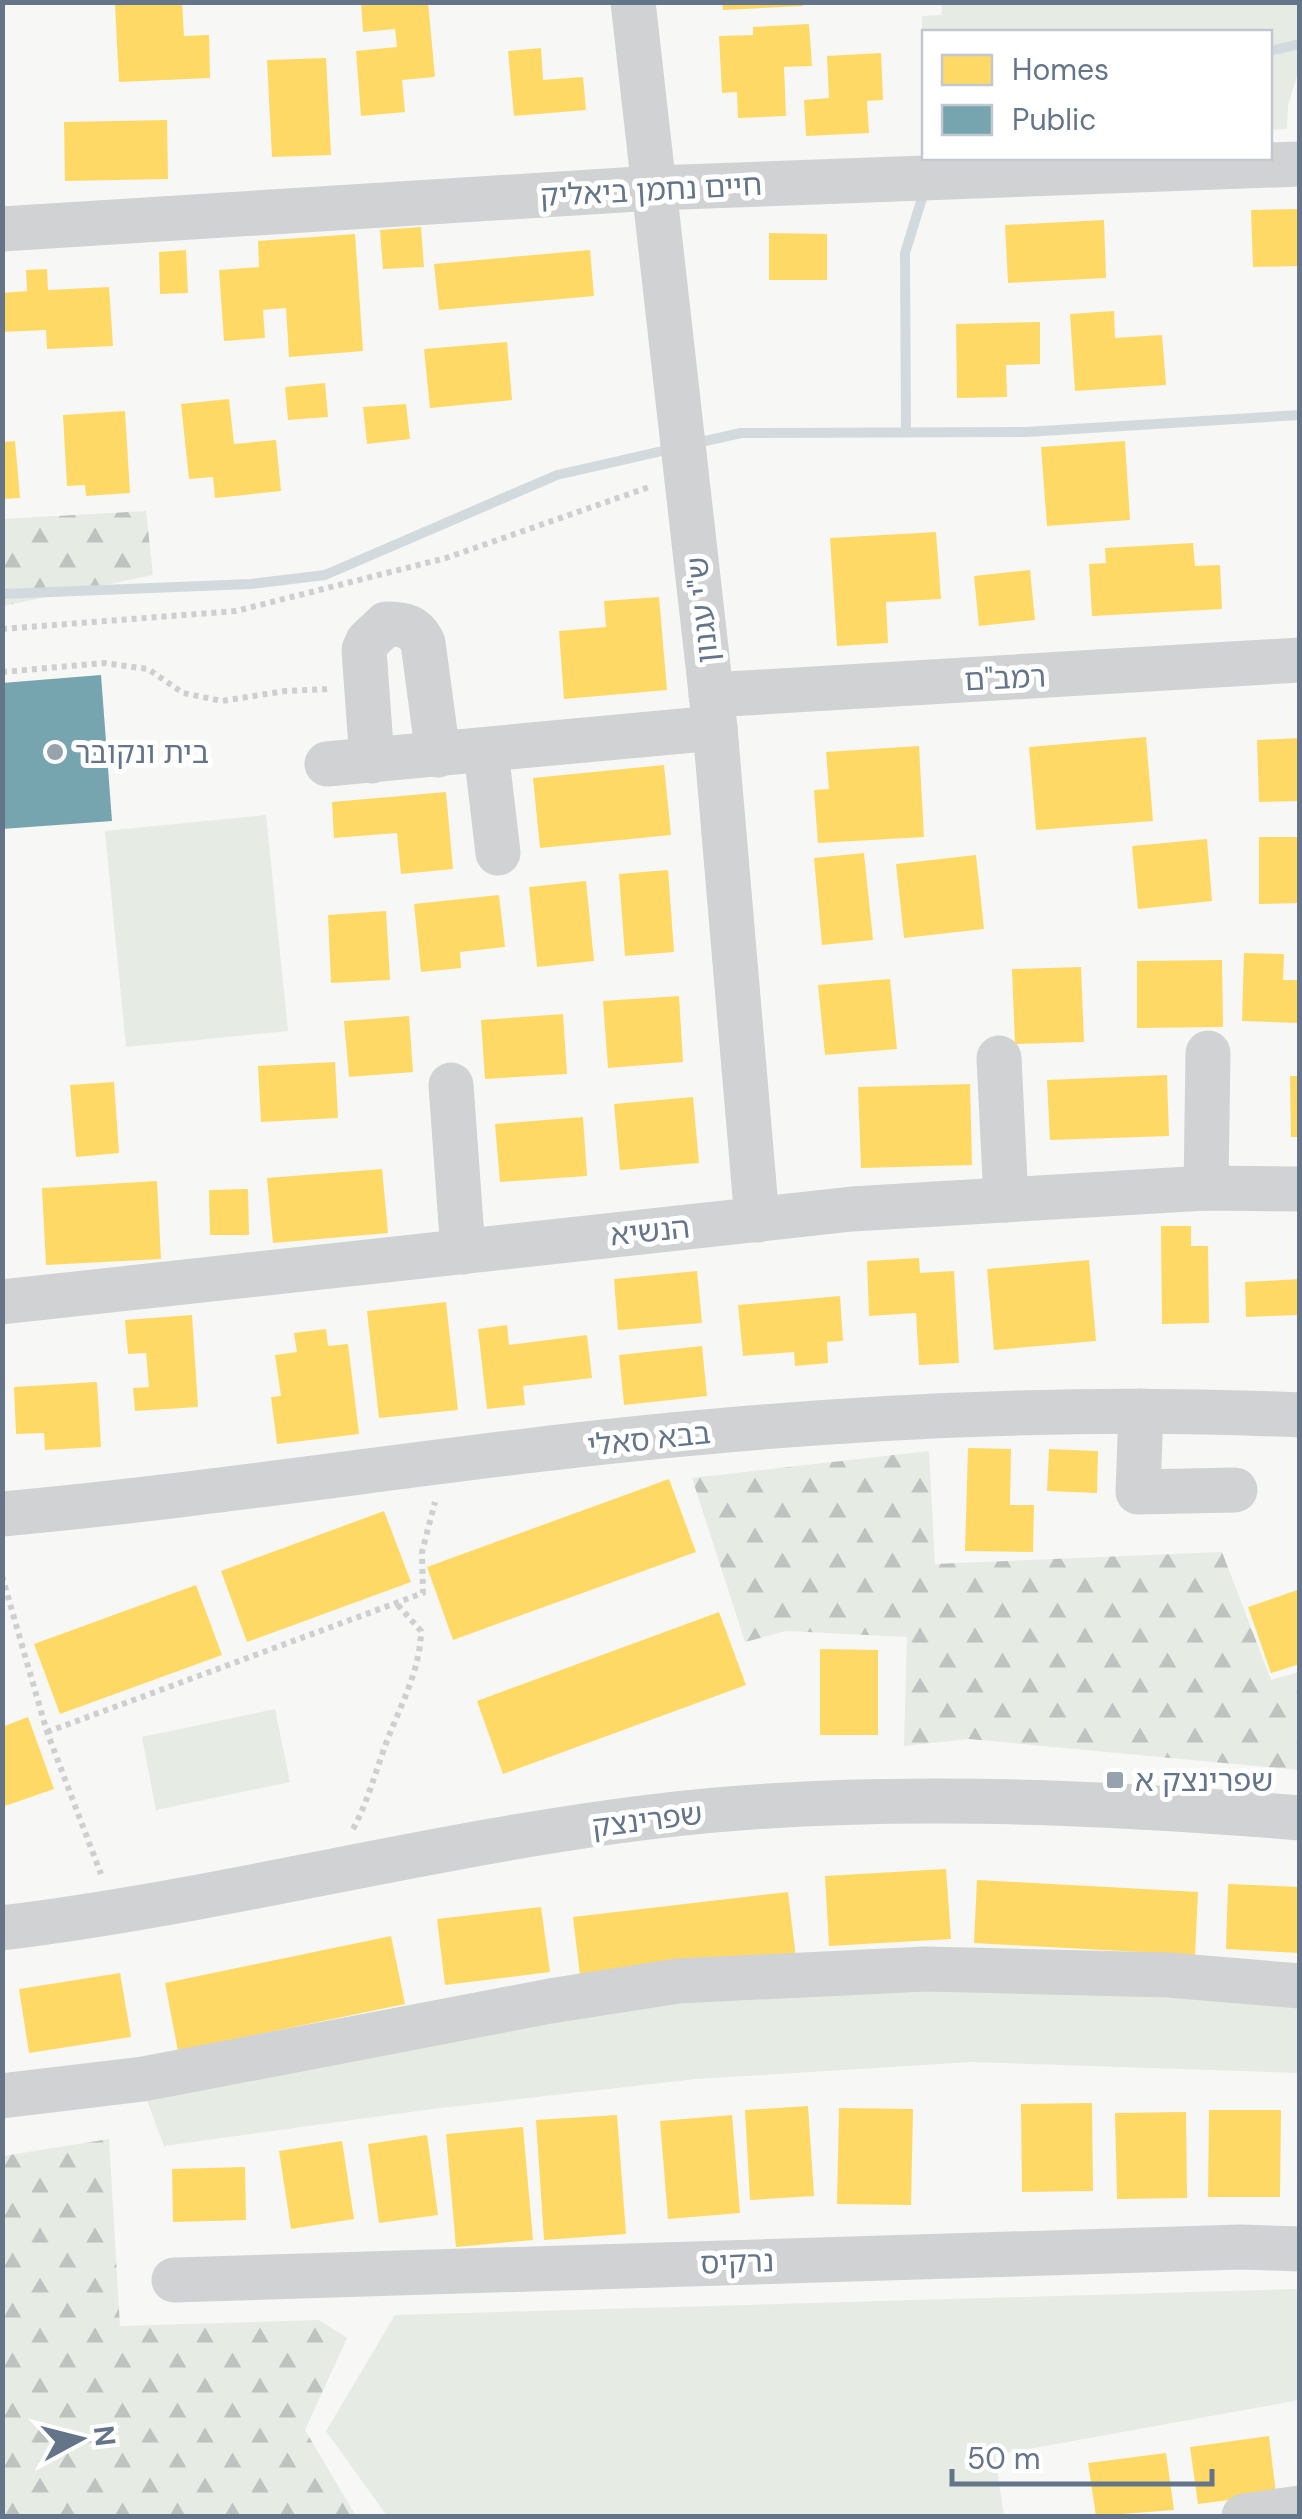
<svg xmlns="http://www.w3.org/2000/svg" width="1302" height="2519" font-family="'DM Sans','Noto Sans Hebrew',sans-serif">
<defs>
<pattern id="forest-firs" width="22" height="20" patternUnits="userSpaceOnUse" patternTransform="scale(2.5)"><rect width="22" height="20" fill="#e6ebe4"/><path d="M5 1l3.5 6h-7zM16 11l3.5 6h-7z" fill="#bec3bf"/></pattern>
</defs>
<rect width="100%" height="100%" fill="#f7f7f6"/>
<g fill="#e6ebe4">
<path d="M941 3H1299V70L1288 105 1287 129 1270 130V32H924L923 154 922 16 942 15Z"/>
<path d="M266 815 288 1031 126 1047 105 831Z"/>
<path d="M275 1709 290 1782 156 1810 142 1737Z"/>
<path d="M1047 1990 1299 2006V2073L972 2062 696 2079 432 2109 164 2146 146 2098 553 2020 680 2001 792 1993Z"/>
<path d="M1299 2289V2400L995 2455 1004 2516H387L326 2431 395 2315Z"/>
</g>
<g fill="url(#forest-firs)">
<path d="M146 511 153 575 3 606V519Z"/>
<path d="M929 1451 935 1564 1222 1552 1271 1680 1299 1672V1770L969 1739 904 1746 907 1637 786 1631 745 1642 692 1478Z"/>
<path d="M109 2139 120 2326 319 2320 347 2338 305 2430 356 2516H3V2156Z"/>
</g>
<g fill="#ffd966">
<path d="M148 2H182L184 36 209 35 210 78 119 82 115 4Z"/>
<path d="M361 2H428L435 77 402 80 405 112 361 116 356 51 397 47 395 29 363 32Z"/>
<path d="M722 2H803V6L723 10Z"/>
<path d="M809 24 812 66 784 67 786 116 738 118 737 92 722 93 719 36 753 35V27Z"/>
<path d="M541 48 543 80 583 77 586 110 514 116 508 51Z"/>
<path d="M881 53 883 100 867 101 869 133 806 136 804 100 829 98 827 56Z"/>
<path d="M326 58 331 155 272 157 267 60Z"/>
<path d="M167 120 168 179 65 181 64 122Z"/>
<path d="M1300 209V266L1253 267 1251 210Z"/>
<path d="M1104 220 1106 278 1008 283 1005 225Z"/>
<path d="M421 227 424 267 383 269 380 230Z"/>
<path d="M769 233 827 234V280H769Z"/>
<path d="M355 234 363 351 289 357 286 308 263 310 265 338 224 341 219 270 259 267 258 241Z"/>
<path d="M186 250 188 293 160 294 159 252Z"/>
<path d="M590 250 594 296 439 310 434 264Z"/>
<path d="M47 269 48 290 109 287 113 346 47 349 46 330 2 332V293L27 291 26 270Z"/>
<path d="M1114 311 1115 338 1162 335 1166 385 1075 391 1070 314Z"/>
<path d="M1040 322V364L1006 365 1007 397 957 398 956 324Z"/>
<path d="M507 342 512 400 430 408 424 349Z"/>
<path d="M325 383 328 417 288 420 285 387Z"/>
<path d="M229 399 234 444 276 440 281 491 215 498 213 477 189 479 181 404Z"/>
<path d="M406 404 410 439 367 444 363 407Z"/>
<path d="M125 411 130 493 86 496 85 485 67 486 63 415Z"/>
<path d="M15 441 20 498 2 499V442Z"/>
<path d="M1125 441 1130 520 1047 526 1041 447Z"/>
<path d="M936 532 941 599 886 602 888 643 837 646 830 538Z"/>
<path d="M1193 543 1195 566 1220 565 1222 609 1092 616 1089 564 1106 563 1105 548Z"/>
<path d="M1030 570 1035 620 979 626 974 576Z"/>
<path d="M659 597 667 690 564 699 559 631 606 627 604 601Z"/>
<path d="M1146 737 1153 821 1036 830 1029 747Z"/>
<path d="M1300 738V801L1259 802 1257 740Z"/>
<path d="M919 746 924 837 818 843 814 790 829 789 826 752Z"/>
<path d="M664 765 671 835 540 848 533 778Z"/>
<path d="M446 792 453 869 401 874 397 833 334 838 332 802Z"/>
<path d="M1259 837H1300V903L1259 904Z"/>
<path d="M1207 839 1212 901 1138 909 1132 846Z"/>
<path d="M864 853 873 940 822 945 814 858Z"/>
<path d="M976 855 984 929 904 938 896 864Z"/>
<path d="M668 870 674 952 625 956 619 874Z"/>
<path d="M586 881 594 961 537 967 529 887Z"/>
<path d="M499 895 505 947 460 952 461 968 421 972 414 904Z"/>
<path d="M386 911 390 980 331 983 328 915Z"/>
<path d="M1244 953 1284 954 1283 980H1300V1023L1242 1021Z"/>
<path d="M1222 960 1223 1027 1137 1028V961Z"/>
<path d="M1081 967 1084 1042 1015 1044 1012 969Z"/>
<path d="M890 979 897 1049 825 1055 818 985Z"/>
<path d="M679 996 683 1062 608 1068 603 1001Z"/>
<path d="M563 1014 567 1074 485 1079 481 1020Z"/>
<path d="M409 1016 413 1072 349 1077 344 1021Z"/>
<path d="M335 1062 338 1118 261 1122 258 1066Z"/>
<path d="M1167 1075 1169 1136 1050 1140 1047 1080Z"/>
<path d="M1290 1076H1300V1137H1291Z"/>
<path d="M114 1082 119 1153 76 1157 70 1085Z"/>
<path d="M970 1084 972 1165 861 1168 858 1087Z"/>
<path d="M693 1097 699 1163 620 1170 614 1104Z"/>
<path d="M583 1117 587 1176 500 1182 495 1124Z"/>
<path d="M382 1169 388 1233 273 1243 267 1178Z"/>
<path d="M157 1181 161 1259 46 1265 42 1188Z"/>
<path d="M248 1189 249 1235H210L209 1190Z"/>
<path d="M1161 1226H1191V1246H1208L1209 1323 1162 1324Z"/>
<path d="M919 1258 920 1273 954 1271 959 1363 919 1365 916 1313 869 1316 867 1261Z"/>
<path d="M1089 1260 1096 1341 994 1350 987 1269Z"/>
<path d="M697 1271 702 1323 618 1330 614 1279Z"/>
<path d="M1300 1279V1315L1246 1317 1245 1282Z"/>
<path d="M840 1296 843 1341 827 1342 828 1363 795 1366 794 1352 743 1356 738 1305Z"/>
<path d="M446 1302 458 1410 379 1418 367 1311Z"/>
<path d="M192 1315 198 1407 135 1411 133 1388 149 1387 146 1353 128 1354 125 1320Z"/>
<path d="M507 1325 509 1345 587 1335 592 1378 523 1386 525 1405 487 1409 478 1329Z"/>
<path d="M326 1329 328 1346 348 1344 359 1434 277 1444 271 1397 281 1396 275 1355 297 1352 294 1333Z"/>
<path d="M702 1346 707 1396 624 1405 619 1355Z"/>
<path d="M97 1382 101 1447 45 1450 44 1433 16 1434 14 1387Z"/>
<path d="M968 1448 1011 1449 1010 1505H1034L1033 1552 965 1551Z"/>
<path d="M1049 1449 1098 1451 1097 1493 1047 1491Z"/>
<path d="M669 1479 696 1552 453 1640 427 1567Z"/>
<path d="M384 1511 411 1582 247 1642 221 1571Z"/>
<path d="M196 1585 222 1655 60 1714 34 1644Z"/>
<path d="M1300 1589V1664L1271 1673 1248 1607Z"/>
<path d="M719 1612 746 1685 503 1774 477 1701Z"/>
<path d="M820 1649 878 1650V1735H820Z"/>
<path d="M28 1717 54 1789 2 1807V1727Z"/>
<path d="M946 1869 951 1939 829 1946 825 1876Z"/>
<path d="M977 1880 1198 1892 1195 1955 974 1943Z"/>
<path d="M1228 1884 1300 1887V1953L1226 1949Z"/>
<path d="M788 1892 796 1958 581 1984 573 1917Z"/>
<path d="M541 1907 550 1972 445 1985 437 1919Z"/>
<path d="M391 1936 405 2004 178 2051 165 1983Z"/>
<path d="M120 1973 131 2037 29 2053 19 1989Z"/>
<path d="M1092 2103 1093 2191 1022 2192 1021 2104Z"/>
<path d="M808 2106 814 2196 750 2200 745 2110Z"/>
<path d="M839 2108 913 2109 911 2205 837 2204Z"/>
<path d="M1209 2110H1281L1280 2197H1208Z"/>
<path d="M1186 2112 1187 2198 1117 2199 1115 2113Z"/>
<path d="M617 2115 626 2234 544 2240 536 2120Z"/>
<path d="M732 2115 740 2213 668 2219 660 2121Z"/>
<path d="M523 2127 533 2240 456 2247 446 2134Z"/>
<path d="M427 2135 438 2215 379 2223 368 2144Z"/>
<path d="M342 2141 354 2219 291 2229 279 2151Z"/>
<path d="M245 2167 246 2220 173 2222 172 2169Z"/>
<path d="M1269 2436 1276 2494 1198 2504 1190 2447Z"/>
<path d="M1166 2453 1174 2510 1096 2516 1088 2463Z"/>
</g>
<path fill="#76a5af" d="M101 675 112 821 2 829V683Z"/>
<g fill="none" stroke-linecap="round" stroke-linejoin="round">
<g stroke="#d3dade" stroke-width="10">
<path d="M1270 51 1300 44"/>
<path d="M906 432 905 253 924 192"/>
<path d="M692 444 741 433 1026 432 1300 415"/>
<path d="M2 594 251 584 325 575 557 475 671 449"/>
</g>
<g stroke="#cecfd0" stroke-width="6" stroke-dasharray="5 5" stroke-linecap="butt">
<path d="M2 629 236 611 446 558 652 486"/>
<path d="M2 672 104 663 148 669 183 693 222 701 285 691 330 689"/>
<path d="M2 1576 47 1732 101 1874"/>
<path d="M47 1732 423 1593 422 1552 435 1502"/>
<path d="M353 1829C367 1803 374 1777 384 1749 398 1709 420 1674 421 1631L396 1603"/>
</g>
<g stroke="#d1d2d3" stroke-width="45">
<path d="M633 2 715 728 757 1220"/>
<path d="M2 229 654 188 1300 164"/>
<path d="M711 695 1300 660"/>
<path d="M486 751 498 853"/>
<path d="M372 761 364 650 368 641 386 624C404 624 415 626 423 643L438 755"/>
<path d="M327 764 715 728"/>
<path d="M999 1058 1006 1200"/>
<path d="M451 1085 463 1252"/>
<path d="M1206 1188 1208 1053"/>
<path d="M2 1302 852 1209 1206 1188 1300 1189"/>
<path d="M1141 1411 1138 1492 1235 1490"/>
<path d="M2 1514C234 1493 463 1454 694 1433 895 1414 1098 1406 1300 1415"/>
<path d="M2 1928C223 1901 438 1842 658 1816 867 1791 1091 1801 1300 1818"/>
<path d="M2 2096 143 2079 550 2001 678 1981 926 1969 1168 1975 1300 1986"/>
<path d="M174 2280 1240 2247 1300 2249"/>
<path d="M1244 2516 1300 2508"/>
</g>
</g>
<g fill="#97a2af" stroke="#fff" stroke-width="4">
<circle cx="55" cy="752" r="10"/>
<rect x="1105" y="1770" width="20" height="20" rx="5"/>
</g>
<g text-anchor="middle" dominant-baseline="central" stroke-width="10" stroke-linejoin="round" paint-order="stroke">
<g font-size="30" fill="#647589" stroke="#fff">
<text transform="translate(651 190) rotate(-3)">חיים נחמן ביאליק</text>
<text transform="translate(702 610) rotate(-96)">ש"י עגנון</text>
<text transform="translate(1005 678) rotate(-3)">רמב"ם</text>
<text transform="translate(650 1231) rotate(-6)">הנשיא</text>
<text transform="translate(649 1439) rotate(-6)">בבא סאלי</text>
<text transform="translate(647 1820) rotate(-7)">שפרינצק</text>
<text transform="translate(737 2262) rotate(-2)">נרקיס</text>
</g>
<g font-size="30" fill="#647589" stroke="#fff" text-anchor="start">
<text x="75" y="752">בית ונקובר</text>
<text x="1135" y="1780">שפרינצק א</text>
</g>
</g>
<rect width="1302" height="2519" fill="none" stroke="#647589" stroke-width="10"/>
<rect x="922" y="30" width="350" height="130" fill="#ffffff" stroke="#c1c8d0" stroke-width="2.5"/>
<rect x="942" y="55" width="50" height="30" fill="#ffd966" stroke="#c1c8d0" stroke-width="2.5"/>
<text x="1012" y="80" font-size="30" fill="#647589">Homes</text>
<rect x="942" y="105" width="50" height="30" fill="#76a5af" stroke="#c1c8d0" stroke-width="2.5"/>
<text x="1012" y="130" font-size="30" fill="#647589">Public</text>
<g transform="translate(80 2439) rotate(83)" stroke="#ffffff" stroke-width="8" paint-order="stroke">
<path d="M0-8L18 38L0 25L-18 38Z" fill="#647589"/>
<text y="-15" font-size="28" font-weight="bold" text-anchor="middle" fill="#647589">N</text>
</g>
<path d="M952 2469v15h260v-15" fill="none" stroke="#647589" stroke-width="5"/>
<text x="967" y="2469" font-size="30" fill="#647589" stroke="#ffffff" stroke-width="8" paint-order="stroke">50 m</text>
</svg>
